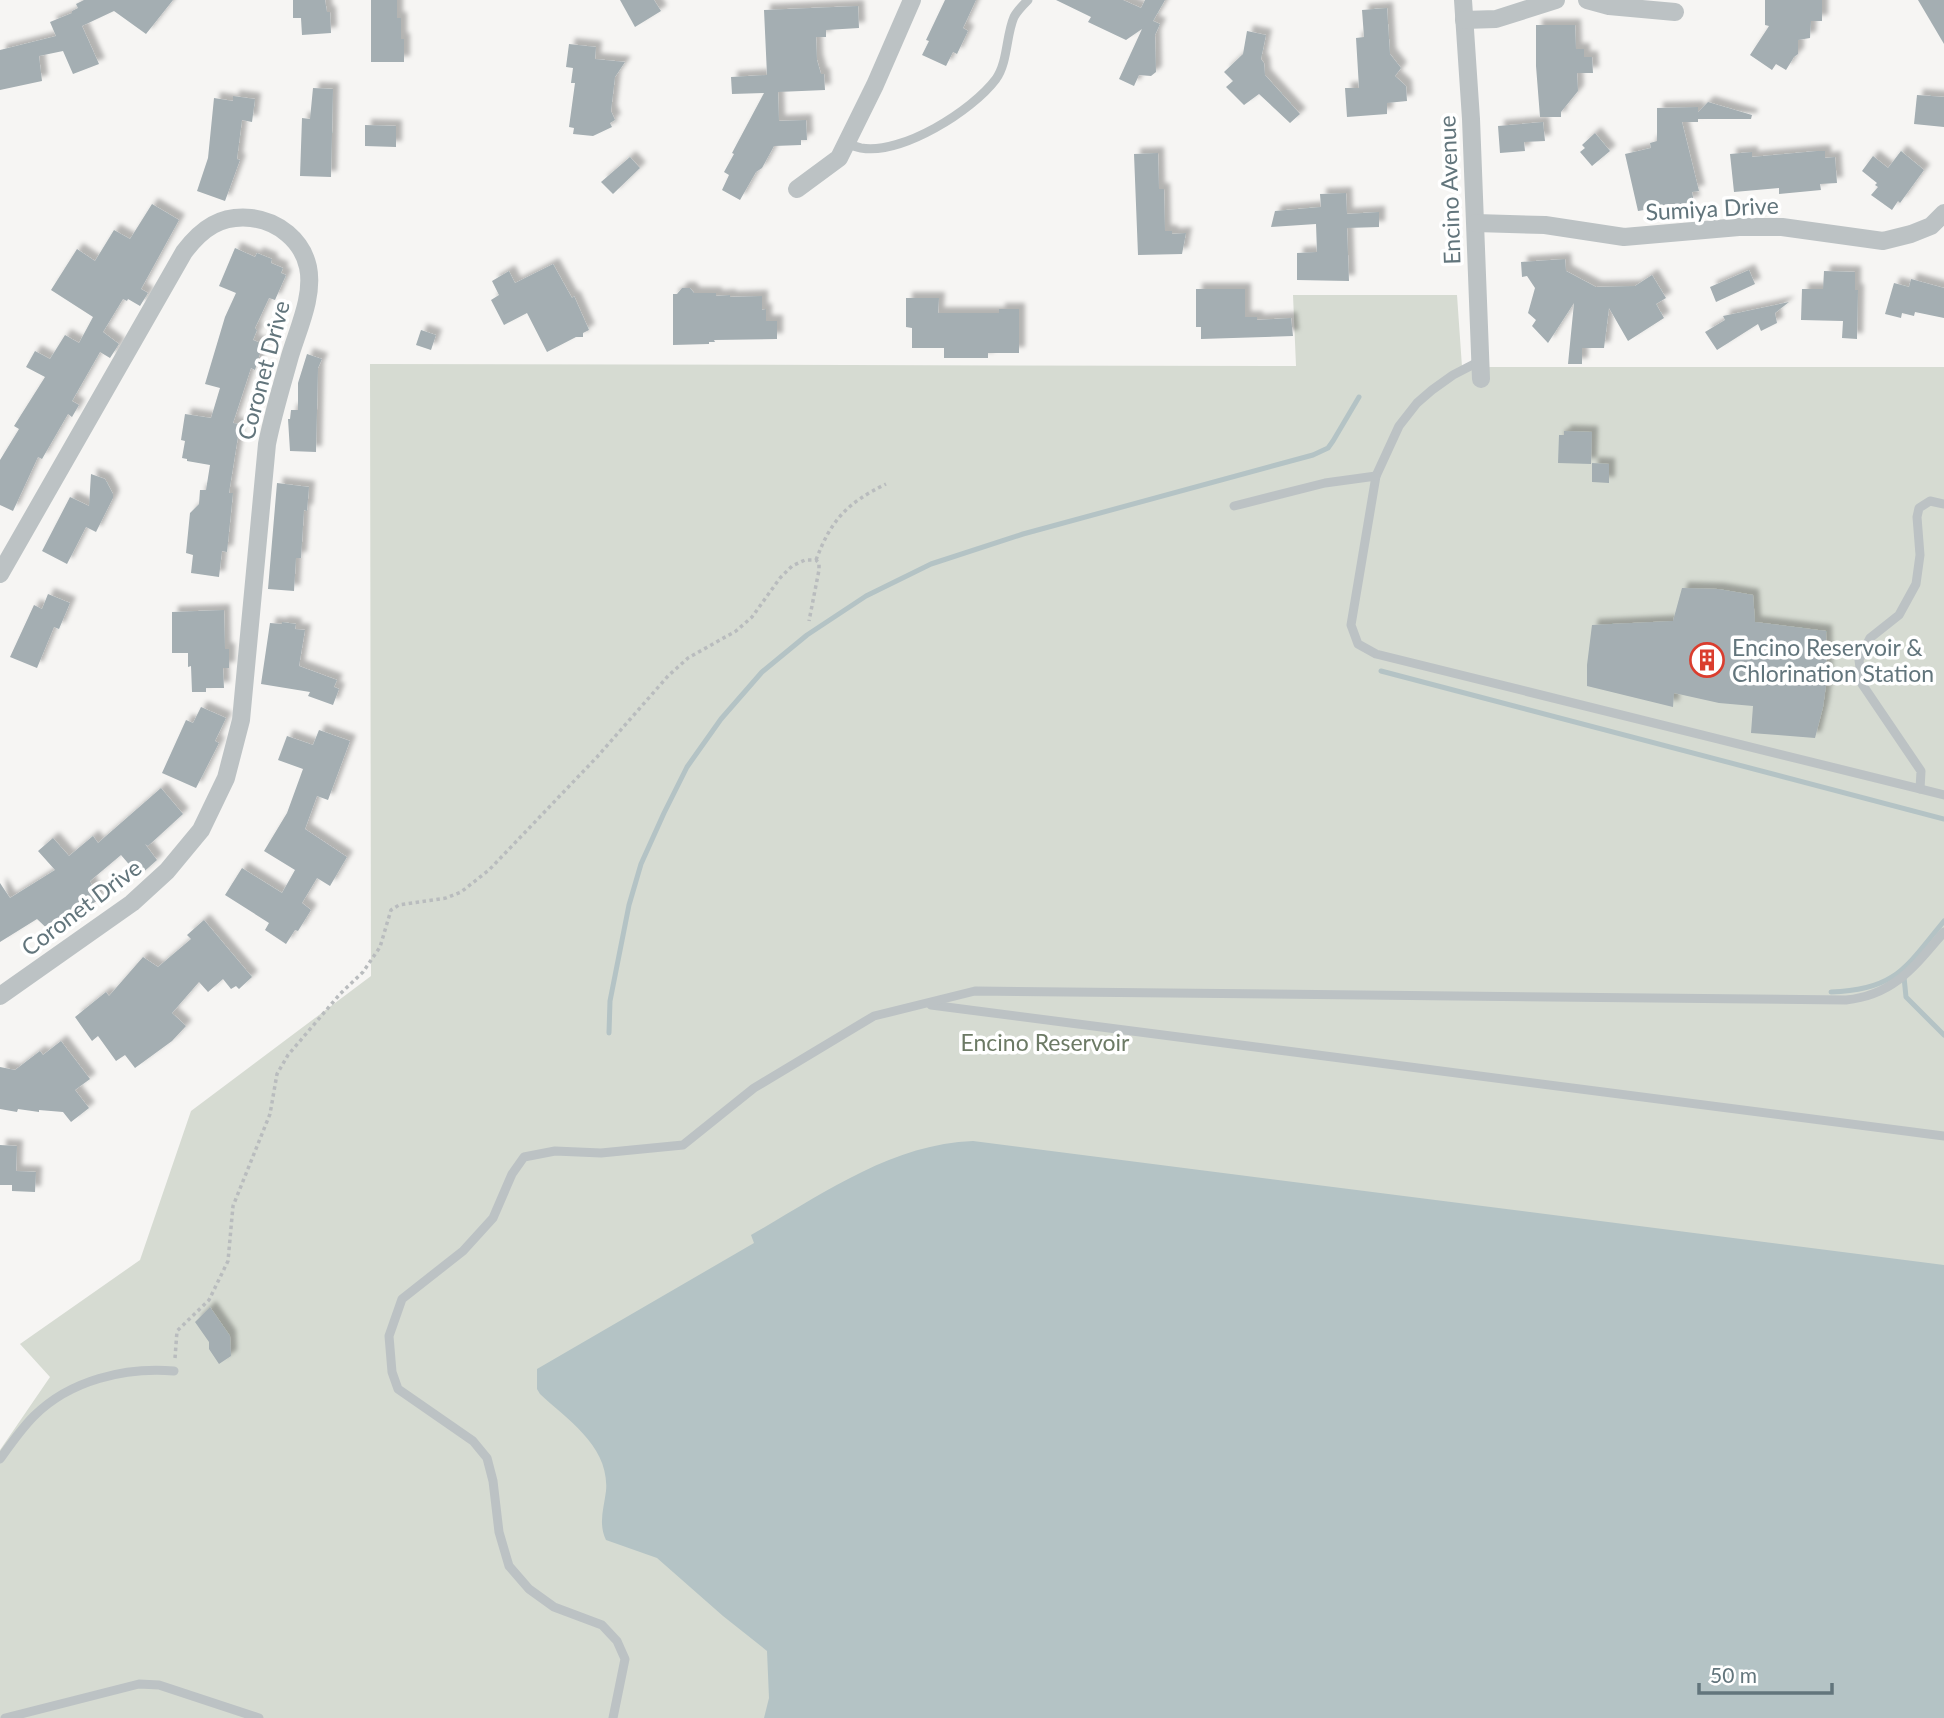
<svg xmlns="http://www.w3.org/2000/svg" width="1944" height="1718" font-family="Lato,sans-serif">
<defs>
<filter id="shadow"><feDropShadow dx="6" dy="-6" stdDeviation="2" flood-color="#0004"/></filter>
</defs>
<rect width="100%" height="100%" fill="#f6f5f3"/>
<path fill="#d6dbd2" d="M1293 295H1457L1462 367H1944V1718H0V1450L50 1377 20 1344 140 1260 191 1111 371 976 370 364 1296 366Z"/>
<path fill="#b4c3c5" d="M973 1141 1944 1265V1718H764L769 1698 767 1651 723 1616 657 1558 606 1540C598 1523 604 1508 606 1491 610 1447 568 1420 540 1394L537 1389V1369L754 1243 751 1235C820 1196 890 1144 973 1141Z"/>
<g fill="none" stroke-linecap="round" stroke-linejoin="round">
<g stroke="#b4c3c5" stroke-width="5">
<path d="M1381 671 1944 819"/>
<path d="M1904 977 1906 997 1944 1035"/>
<path d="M1831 992C1896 990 1906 967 1944 921"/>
<path d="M609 1033 610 1001 629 905 641 864 664 813 687 767 721 719 762 672 807 635 866 596 931 564 1023 534 1313 455 1328 448 1333 441 1359 397"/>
</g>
</g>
<g fill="#a4aeb2" filter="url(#shadow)">
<path d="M84 0H173L146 34 114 11 82 26 99 64 73 74 63 51 39 56 42 81 0 90V50L56 36 50 22 72 13V11L78 8 76 4Z"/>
<path d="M293 0H325L327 12H330L331 33 302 35 301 18H293Z"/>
<path d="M371 0H397V18H401V39H404V62H371Z"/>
<path d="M620 0H654L661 11 635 27Z"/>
<path d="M945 0H976L963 28 968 31 957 54 953 52 946 66 922 55 929 41 926 40Z"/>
<path d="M1056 0H1123L1141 8 1145 0H1165L1153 21 1160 24 1155 35 1156 72 1151 76 1139 75 1134 86 1119 79 1142 29 1126 40 1088 22 1091 17Z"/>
<path d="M1765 0H1822V21H1811L1810 38 1798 40V54L1794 57 1786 70 1776 64 1772 70 1750 55 1769 26 1765 25Z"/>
<path d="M1918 0H1944V44Z"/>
<path d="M858 6 859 28 826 30V37H816L817 60 821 74H824L825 90 778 92 779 121 806 120 807 140H801V145L774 146 762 168 756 172 740 200 722 190 729 175 724 172 734 154 732 153 764 93 732 94 731 77 767 75 764 10Z"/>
<path d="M1387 8 1390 54 1401 68 1395 76 1406 86 1407 101 1387 103V114L1347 117 1345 88H1359L1356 38 1364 37 1362 10Z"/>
<path d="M1536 25H1575L1576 49H1584V57H1592L1593 73H1577L1578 91 1561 112V117H1540L1536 66Z"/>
<path d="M1247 31 1266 35 1261 59 1264 63 1265 75 1300 114 1290 123 1259 94 1244 105 1226 87 1233 81 1224 72 1243 54Z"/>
<path d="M569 44 596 47 595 59 625 62 615 77 611 111 615 120 610 123 612 127 593 136 573 134 574 128 569 127 575 83H571L573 68 566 67Z"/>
<path d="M313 88 333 89 331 177 300 176 302 118 310 119Z"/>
<path d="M1917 95 1944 97V127L1914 124Z"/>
<path d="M233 96 255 99 252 122 242 120 237 159 240 160 225 201 197 191 208 158 214 98 233 101Z"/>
<path d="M1708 102 1752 115 1751 119H1698V122H1682L1699 191 1692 192 1694 202 1638 211 1625 154 1651 148 1650 143 1657 141V108L1698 107V112Z"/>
<path d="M1543 122 1545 141 1524 142 1525 151 1500 153 1498 126Z"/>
<path d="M365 125 396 126V147L365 146Z"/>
<path d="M1595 133 1610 151 1592 166 1580 152 1585 148 1582 145Z"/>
<path d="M1817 151H1825V158L1835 157 1837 183 1820 184 1821 190 1779 194V188L1734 192 1730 154 1752 152V157Z"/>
<path d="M1901 151 1924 170 1900 203 1898 201 1892 210 1871 195 1878 187 1875 185 1877 183 1862 171 1873 156 1888 168Z"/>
<path d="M1158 153 1159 189H1164L1165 231H1172V234L1186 233 1182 254 1138 255 1134 154Z"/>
<path d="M630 157 640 168 613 194 601 182Z"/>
<path d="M1346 193 1347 214 1379 212V227L1347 228 1349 281 1297 280V253L1317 252 1316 224 1271 227 1275 211 1321 207 1320 194Z"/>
<path d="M152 204 179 220 141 289 148 293 140 306 128 299 127 301 123 299 103 332 119 344 110 358 100 352 72 401 79 405 72 417 68 414 42 459 38 457 13 511 0 505V460L19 429 14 426 45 377 26 367 35 351 50 359 65 335 79 343 93 317 51 290 77 249 95 261 114 230 130 239Z"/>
<path d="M235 248 255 257 257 253 272 259 271 263 283 268 281 273 286 275 275 300 269 298 255 328 257 330 253 340 263 344 255 370 251 368 233 423 240 424 229 493H233L227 552 222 551 219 577 191 573 193 555 186 553 190 513 199 504 200 490H206L210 465 187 461V459L182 458 185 441 181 440 185 414 211 418 220 388 205 384 225 317 236 293 219 286Z"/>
<path d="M1565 259 1566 271 1596 287 1635 286 1652 275 1666 298 1656 304 1664 318 1628 341 1609 308 1604 348H1582V364H1568L1574 303 1548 343 1532 326 1536 320 1528 313 1535 288 1527 276 1522 277 1521 262Z"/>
<path d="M553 264 572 298 574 296 589 330 583 333V337H576L547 352 527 313 504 325 491 300 499 295 492 281 509 271 515 283Z"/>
<path d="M1749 270 1755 284 1716 302 1710 287Z"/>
<path d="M1824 271 1855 272V290H1858L1857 339 1842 338 1843 321 1801 320 1802 289H1823Z"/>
<path d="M1911 279 1944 288V318L1915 312 1914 316 1902 313 1901 318 1885 314 1894 283 1909 287Z"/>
<path d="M682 288H690L694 293H716V296L730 295V297L762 296V310L766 309V321H777V339L714 340 715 342H709V344L673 345V294H677Z"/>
<path d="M1196 289H1245V317H1257V320L1291 318 1293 336 1201 339V327H1196Z"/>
<path d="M906 298H939L938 313H999V309H1019V353H988V358H944V348H912V328L906 327Z"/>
<path d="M1789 302 1775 313 1777 323 1761 331 1758 324 1717 350 1705 332 1725 320 1723 316Z"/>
<path d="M421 330 436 335 431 350 416 345Z"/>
<path d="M307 354 322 359 318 368 316 452 290 451 288 419H290L291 410H298V383Z"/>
<path d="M1564 431 1592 432 1591 464 1558 463 1559 435H1564Z"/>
<path d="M1592 463 1609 464V483L1592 482Z"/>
<path d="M91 474 105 479 113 494V498L96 532 86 527 67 564 42 551 70 497 89 506Z"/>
<path d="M277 483 309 487 307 511 304 510 301 558H296L294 591 268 589Z"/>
<path d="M1682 588 1718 589 1753 595 1755 622 1826 631 1827 678 1823 707 1815 738 1751 733 1753 706 1719 703 1674 693 1673 707 1587 686V665L1592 625 1673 621Z"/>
<path d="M48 594 70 603 59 629 54 627 37 668 10 657 34 605 42 609Z"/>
<path d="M224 610 225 649H229V668H223L224 688H206V692H192L191 666 188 667V653H172V612Z"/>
<path d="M282 622 296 624 295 629 305 630 299 666 337 680 334 687 339 689 333 705 308 696 310 692 261 684 270 623 282 624Z"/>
<path d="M201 707 226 718 215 741 219 743 196 788 162 773 186 720 193 723Z"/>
<path d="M319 730 350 741 328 800 317 796 305 829 347 857 330 886 317 878 302 903 311 910 298 931 295 930 286 944 265 930 269 923 225 895 242 868 282 893 295 870 264 851 287 813 303 769 278 760 287 736 313 745Z"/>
<path d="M161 788 183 814 148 846 145 844 157 860 139 876 121 855 90 881 99 900 65 918 70 924 56 937 37 919 0 942V883L10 898 55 870 38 851 53 838 69 856 93 836 98 843Z"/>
<path d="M204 920 252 977 239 989 236 986 231 989 223 979 208 992 199 982 172 1013 186 1026 172 1041 135 1068 125 1055 116 1061 98 1036 92 1041 75 1017 106 992 109 996 143 957 158 967 191 939 187 935Z"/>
<path d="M61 1041 90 1079 75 1090 89 1108 71 1122 63 1112 39 1110V1112L18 1109 17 1112 0 1109V1067L15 1070 40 1051 43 1055Z"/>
<path d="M0 1145 17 1146 16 1171 36 1172 35 1192 12 1191V1185H0Z"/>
<path d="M210 1307 230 1336 231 1356 219 1364 209 1349V1342L195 1322Z"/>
</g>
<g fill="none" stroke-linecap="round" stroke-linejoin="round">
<g stroke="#b9bcbe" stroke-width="3.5" stroke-dasharray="3.5 3.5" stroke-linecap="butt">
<path d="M816 560C831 520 847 503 886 484"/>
<path d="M175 1358 177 1331 209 1300 228 1261 233 1206 270 1114 277 1074 288 1055 340 994 363 972 380 947 391 910 399 905 446 898 461 892 489 870 597 757 668 676 688 658 736 631 752 617 780 578 792 566 805 560H816L819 563V570L809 621"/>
</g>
<g stroke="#bcc2c4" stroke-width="9">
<path d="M846 143C851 145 856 147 861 148 902 155 972 111 996 79 1008 62 1006 35 1014 17 1017 11 1023 5 1028 0"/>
<path d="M1480 361 1453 375 1432 390 1417 403 1399 426 1376 476 1351 625 1358 644 1376 654 1944 795"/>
<path d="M1234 506 1325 483 1376 476"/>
<path d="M1920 789 1921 771 1862 684 1859 660 1870 638 1899 615 1916 584 1920 555 1917 517 1919 508 1930 501 1944 504"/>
<path d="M931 1005 1944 1136"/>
<path d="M0 1459C10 1445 21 1429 34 1416 70 1380 125 1367 174 1371"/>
<path d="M5 1718 139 1684 159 1685 259 1718"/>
<path d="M613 1718 625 1659 617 1641 602 1625 554 1607 529 1589 509 1566 499 1532 493 1481 487 1458 473 1441 398 1389 392 1372 389 1336 402 1299 463 1251 493 1218 512 1174 524 1157 555 1151 601 1153 683 1145 754 1088 874 1016 975 991 1846 1000C1894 995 1914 967 1944 932"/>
</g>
<g stroke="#bcc2c4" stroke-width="18">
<path d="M1463 0 1471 119 1481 379"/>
<path d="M1587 0 1609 6 1675 12"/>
<path d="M1464 20 1496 19 1556 0"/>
<path d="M797 189 839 158 875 85 912 0"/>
<path d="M1476 223 1545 225 1624 237 1739 227H1782L1883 241 1911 234 1931 226 1944 213"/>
<path d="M0 574 184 252C202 228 221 215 251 218 278 221 302 240 308 267 314 296 298 329 290 356 282 385 273 414 267 444L241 720 226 778 201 830 167 871 132 903 0 996"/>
</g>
</g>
<defs>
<g id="building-ring" transform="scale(1.75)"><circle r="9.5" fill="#fff" stroke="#da3d2e" stroke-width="1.5"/><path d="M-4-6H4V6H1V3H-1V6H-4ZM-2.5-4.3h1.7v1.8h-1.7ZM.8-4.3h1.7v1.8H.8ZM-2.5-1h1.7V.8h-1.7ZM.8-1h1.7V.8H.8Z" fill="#da3d2e"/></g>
</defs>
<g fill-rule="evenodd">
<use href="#building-ring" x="1707" y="660"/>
</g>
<g text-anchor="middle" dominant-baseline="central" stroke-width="7" stroke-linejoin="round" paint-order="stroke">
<g font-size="23" fill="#62757c" stroke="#fff">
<text transform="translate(1449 190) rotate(-92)">Encino Avenue</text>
<text transform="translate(1712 208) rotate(-3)">Sumiya Drive</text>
<text transform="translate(263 370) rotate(-75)">Coronet Drive</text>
<text transform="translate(81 907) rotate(-37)">Coronet Drive</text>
</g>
<g font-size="23" fill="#62757c" stroke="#fff" text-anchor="start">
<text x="1732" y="647">Encino Reservoir &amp;<tspan x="1732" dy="26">Chlorination Station</tspan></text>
</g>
<g font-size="23" fill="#6c7a65" stroke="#fff">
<text x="1045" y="1042">Encino Reservoir</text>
</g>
</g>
<path d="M1699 1683v10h133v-10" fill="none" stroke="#62757c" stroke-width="3.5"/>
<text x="1710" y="1683" font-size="21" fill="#62757c" stroke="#ffffff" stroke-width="5" paint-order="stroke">50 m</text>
</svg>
